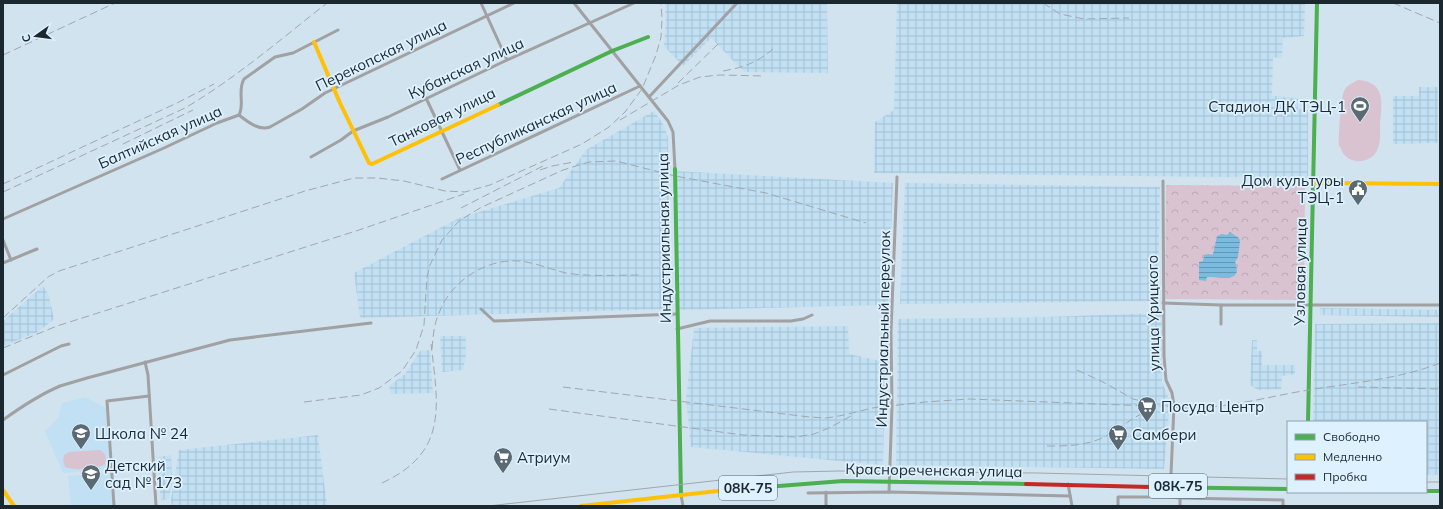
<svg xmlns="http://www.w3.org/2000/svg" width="1443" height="509" font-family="Mulish,sans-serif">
<defs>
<pattern id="industrial-grid" width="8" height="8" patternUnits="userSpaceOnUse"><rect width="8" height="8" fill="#c1e0f4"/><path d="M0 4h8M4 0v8" fill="none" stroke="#a5c0d2"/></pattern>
<pattern id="forest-crowns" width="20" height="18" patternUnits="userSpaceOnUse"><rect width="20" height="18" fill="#dac3d0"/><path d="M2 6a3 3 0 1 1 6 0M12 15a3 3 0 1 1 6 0" fill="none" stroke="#baa8b3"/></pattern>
<pattern id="water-rules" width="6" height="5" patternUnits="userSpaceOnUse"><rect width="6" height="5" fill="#7abbdf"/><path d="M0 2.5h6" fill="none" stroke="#6398b5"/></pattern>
</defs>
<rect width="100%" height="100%" fill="#d1e3ee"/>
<g fill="#c1e0f4">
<path d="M85 397 106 408 110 469 63 473 45 431 58 418 62 403Z"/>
<path d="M110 473 113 505 71 506 68 476Z"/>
</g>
<g fill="url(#industrial-grid)">
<path d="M665 3H827L828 73 744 72 711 38 683 66 664 46 666 19Z"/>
<path d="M897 3H1305L1304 36 1283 38 1282 57 1273 58 1272 96 1298 98V109L1308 110V178L874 173 875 122 894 110Z"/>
<path d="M1419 87H1438V143L1393 144V96H1419Z"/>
<path d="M654 111 663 124 668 137 670 309 360 318 354 273 459 218 559 188 586 150Z"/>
<path d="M675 171 893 183 888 305 679 310Z"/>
<path d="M905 183 1160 187 1158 301 900 304Z"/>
<path d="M43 286 49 296 54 319 38 332 3 346V321Z"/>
<path d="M1320 308 1440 310V317L1320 315Z"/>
<path d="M1162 313V382L1170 402 1164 469 896 465 898 319 1045 317Z"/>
<path d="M1440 323V475H1426V422H1313L1315 324Z"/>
<path d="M848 326 849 354 885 362 883 465 691 447 686 399 694 328Z"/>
<path d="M440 336H466V355L463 370 442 372Z"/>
<path d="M1252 340H1257V351H1262V365H1295V374L1282 376 1281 389 1258 390 1250 385Z"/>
<path d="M430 350 433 393 391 394 389 386 405 374 420 351Z"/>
<path d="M318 435 327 506H172L171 500 179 450Z"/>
<path d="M171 455 172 483 169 499 161 500 157 457Z"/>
</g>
<g fill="#dac3d0">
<path d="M1358 80C1386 82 1382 103 1380 124 1380 131 1381 141 1378 148 1373 164 1349 166 1342 151 1342 151 1340 146 1339 146 1338 138 1341 97 1344 91 1347 85 1352 83 1358 80Z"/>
<path d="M100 450C106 454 107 457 105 464 97 469 74 471 65 467L63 461 64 455 69 452Z"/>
</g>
<path fill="url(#forest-crowns)" d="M1166 185 1305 186 1304 300 1165 299Z"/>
<path fill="url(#water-rules)" d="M1230 232 1239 238 1240 241 1238 257 1235 262C1244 284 1219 276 1207 277L1206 281 1199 280V262L1203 261 1204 255 1209 254 1211 255 1213 254 1217 236 1222 234 1227 235Z"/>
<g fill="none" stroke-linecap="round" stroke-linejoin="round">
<g stroke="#a1a0a2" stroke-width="3">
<path d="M481 3 507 60"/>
<path d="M574 3 668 121 673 132 675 169"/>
<path d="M649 97 737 3"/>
<path d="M426 98 460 170"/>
<path d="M239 115C248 122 259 131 270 127L302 109 325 93 514 3"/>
<path d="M311 157 341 140 353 131 388 117 507 60 634 3"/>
<path d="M442 179 640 86"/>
<path d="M1163 181 1164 356 1166 380 1172 393 1174 406 1170 497 1180 498V506"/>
<path d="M3 219 164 148 217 123 239 115C245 104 237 91 244 79L275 57 293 53 338 30"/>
<path d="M3 240 11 260"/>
<path d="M3 263 37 249"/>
<path d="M1163 303 1221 305H1440"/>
<path d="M1221 305V324"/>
<path d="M481 309 494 321 677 314"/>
<path d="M677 329 710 321H791L803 319 812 315"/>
<path d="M145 362 148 375 156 506"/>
<path d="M3 375 61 346 69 344"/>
<path d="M3 420C21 407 39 395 60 386L87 378 230 340 371 323"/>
<path d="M1068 484 1072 506"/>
<path d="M826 492V506"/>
<path d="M889 492 892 406 891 332 897 177"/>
<path d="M808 493 889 492 1070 496"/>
<path d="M681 495 683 506"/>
<path d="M1180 498 1283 500V506"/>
<path d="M114 506 107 401 149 396"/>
<path d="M1118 506V497H1170"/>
</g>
<g stroke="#4caf50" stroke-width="4">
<path d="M498 105 612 51 648 37"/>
<path d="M675 169 681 495"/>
<path d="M1308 422 1317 3"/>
<path d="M766 487 843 481 1026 484"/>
<path d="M1150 487 1288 489"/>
<path d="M1426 491H1440"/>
</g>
<g stroke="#ffc107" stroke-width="4">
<path d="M314 42 340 103 369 163 372 164 498 105"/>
<path d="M1314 183 1440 184"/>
<path d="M3 490 14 506"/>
<path d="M581 506 718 491 766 487"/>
</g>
<path stroke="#c62828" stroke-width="4" d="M1026 484 1150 487"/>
<g stroke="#a0a7ad" stroke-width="1">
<path d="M1426 482H1440"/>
<path d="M488 506 793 472 839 471 1037 473 1288 479"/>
</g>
<g stroke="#a0a7ad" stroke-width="1" stroke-dasharray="8 4" stroke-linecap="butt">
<path d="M1043 3 1060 14 1084 19 1129 18"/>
<path d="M1393 3 1440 23"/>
<path d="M3 55 115 3"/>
<path d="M723 71C745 67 756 63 773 49"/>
<path d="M678 83 718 44"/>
<path d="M620 120 679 85 700 77 720 75 765 76"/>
<path d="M123 144 193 110"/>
<path d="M540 170 552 166 574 162"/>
<path d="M3 184 177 103 214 84"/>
<path d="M3 192 185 108C236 78 281 39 327 3"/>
<path d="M461 208 543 166"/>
<path d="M3 318 48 277 59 271 305 191 354 178H377L404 181 445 191 465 192 490 185 582 144 609 127 625 112 642 89 656 55 661 37 662 19 661 3"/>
<path d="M3 348 57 326 356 231 464 194"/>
<path d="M432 349C433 336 434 324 439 313 449 285 479 263 509 261 528 259 548 269 566 273 590 277 615 275 639 275"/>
<path d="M1077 370 1105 383 1133 399 1145 402"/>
<path d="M563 387 809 417 827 418 844 415 872 408 925 402 969 399 1123 405 1165 406"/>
<path d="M1358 387 1440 389"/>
<path d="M304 402 361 395 379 388 402 371 416 350 424 325 427 277 430 265 442 240 459 221 480 208 563 170 589 162 616 161 675 176 766 193 866 223"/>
<path d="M1161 405C1207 415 1263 397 1309 390 1351 383 1400 379 1440 363"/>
<path d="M549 409 743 435 796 437 814 434 829 428 851 416"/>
<path d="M1047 446C1066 446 1084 446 1102 438 1121 429 1137 412 1157 408"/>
<path d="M382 483C449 452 438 405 431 344"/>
</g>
</g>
<defs>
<g id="stadium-pin" transform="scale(1)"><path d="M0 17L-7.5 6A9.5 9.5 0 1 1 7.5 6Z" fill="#5b6972" stroke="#ddf1fe"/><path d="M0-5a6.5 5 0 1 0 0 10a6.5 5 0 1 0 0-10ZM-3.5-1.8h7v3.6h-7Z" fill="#fff"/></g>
<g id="civic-pin" transform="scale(1)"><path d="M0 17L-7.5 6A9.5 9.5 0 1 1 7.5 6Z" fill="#5b6972" stroke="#ddf1fe"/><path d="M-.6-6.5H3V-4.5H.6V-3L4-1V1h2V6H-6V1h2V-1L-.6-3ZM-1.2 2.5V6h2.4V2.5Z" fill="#fff"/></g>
<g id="supermarket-pin" transform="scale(1)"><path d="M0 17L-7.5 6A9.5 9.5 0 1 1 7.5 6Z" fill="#5b6972" stroke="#ddf1fe"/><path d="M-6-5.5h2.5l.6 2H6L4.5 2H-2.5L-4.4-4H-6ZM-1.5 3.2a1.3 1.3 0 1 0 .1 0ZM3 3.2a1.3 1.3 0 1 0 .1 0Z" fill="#fff"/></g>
<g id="school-pin" transform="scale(1)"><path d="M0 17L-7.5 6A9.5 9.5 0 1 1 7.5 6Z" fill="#5b6972" stroke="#ddf1fe"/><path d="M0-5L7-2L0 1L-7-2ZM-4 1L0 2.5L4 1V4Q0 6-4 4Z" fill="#fff"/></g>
</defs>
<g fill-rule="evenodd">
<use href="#stadium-pin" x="1360" y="106"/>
<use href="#civic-pin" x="1358" y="189"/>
<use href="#supermarket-pin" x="1147" y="406"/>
<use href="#school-pin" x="81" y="433"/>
<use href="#supermarket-pin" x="1118" y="434"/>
<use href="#supermarket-pin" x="503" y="457"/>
<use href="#school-pin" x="91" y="474"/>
</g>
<g text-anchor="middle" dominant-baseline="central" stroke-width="3.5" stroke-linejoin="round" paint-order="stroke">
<g fill="#ddf1fe" stroke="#55646e" stroke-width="1">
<rect x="1149" y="474" width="58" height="24" rx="3"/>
<rect x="719" y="476" width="58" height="24" rx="3"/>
</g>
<g font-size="14" font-weight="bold" fill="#1b2830">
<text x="1178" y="486">08К-75</text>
<text x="748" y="488">08К-75</text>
</g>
<g font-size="15" fill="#1b2830" stroke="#ddf1fe">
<text transform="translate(381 55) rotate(-26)">Перекопская улица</text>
<text transform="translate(466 68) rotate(-25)">Кубанская улица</text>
<text transform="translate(442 117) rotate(-26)">Танковая улица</text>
<text transform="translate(536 123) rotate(-25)">Республиканская улица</text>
<text transform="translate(160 137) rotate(-24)">Балтийская улица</text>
<text transform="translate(664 238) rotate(-91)">Индустриальная улица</text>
<text transform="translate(1300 272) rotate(-89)">Узловая улица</text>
<text transform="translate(1153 313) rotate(-91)">улица Урицкого</text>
<text transform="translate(883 329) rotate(-89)">Индустриальный переулок</text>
<text transform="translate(934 470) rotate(1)">Краснореченская улица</text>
</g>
<g font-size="15" fill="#1b2830" stroke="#ddf1fe" text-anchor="start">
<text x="1346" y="106" text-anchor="end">Стадион ДК ТЭЦ-1</text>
<text x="1344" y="180" text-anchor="end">Дом культуры<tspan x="1344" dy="17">ТЭЦ-1</tspan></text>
<text x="1161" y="406">Посуда Центр</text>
<text x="95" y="433">Школа № 24</text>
<text x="1132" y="434">Самбери</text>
<text x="517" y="457">Атриум</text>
<text x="105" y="465">Детский<tspan x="105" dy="17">сад № 173</tspan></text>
</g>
</g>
<rect width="1443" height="509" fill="none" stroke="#1b2830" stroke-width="8"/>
<rect x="1287" y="421" width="140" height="72" fill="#ddf1fe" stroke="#8fa1ac"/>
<rect x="1295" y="434" width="20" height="6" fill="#4caf50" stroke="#8fa1ac"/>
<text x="1323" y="441" font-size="12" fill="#1b2830">Свободно</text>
<rect x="1295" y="454" width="20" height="6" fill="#ffc107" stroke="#8fa1ac"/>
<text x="1323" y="461" font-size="12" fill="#1b2830">Медленно</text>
<rect x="1295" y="474" width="20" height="6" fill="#c62828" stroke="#8fa1ac"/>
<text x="1323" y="481" font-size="12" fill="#1b2830">Пробка</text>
<g transform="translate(36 36) rotate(256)" stroke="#ddf1fe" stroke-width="3" paint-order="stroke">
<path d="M0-3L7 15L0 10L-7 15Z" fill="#1b2830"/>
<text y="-6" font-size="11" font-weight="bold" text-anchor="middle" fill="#1b2830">С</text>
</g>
</svg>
